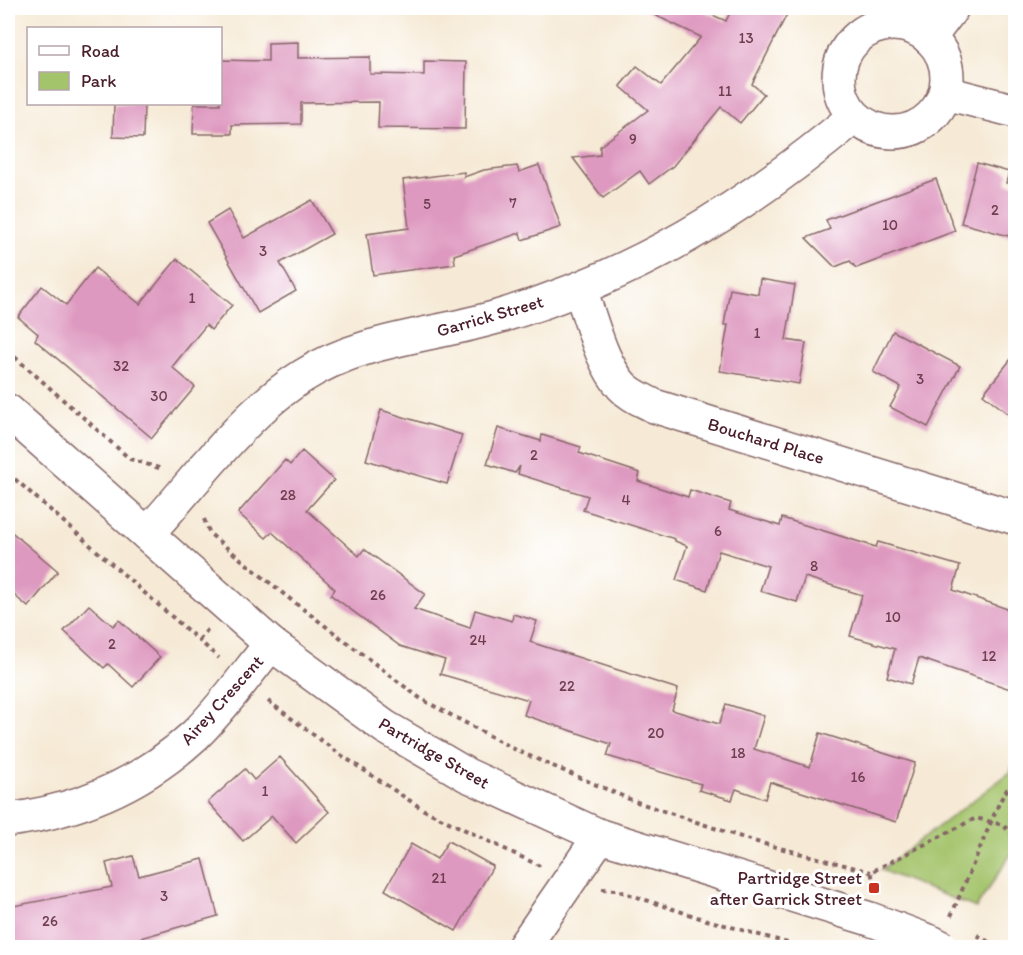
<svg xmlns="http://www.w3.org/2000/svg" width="1023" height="955" font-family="Itim,sans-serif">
<rect width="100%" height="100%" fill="#fff"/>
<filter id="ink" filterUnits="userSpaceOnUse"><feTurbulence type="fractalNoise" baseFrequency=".0167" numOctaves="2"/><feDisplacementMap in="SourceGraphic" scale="12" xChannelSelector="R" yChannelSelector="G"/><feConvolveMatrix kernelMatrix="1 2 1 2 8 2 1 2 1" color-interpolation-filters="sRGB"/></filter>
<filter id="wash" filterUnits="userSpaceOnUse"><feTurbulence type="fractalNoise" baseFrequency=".008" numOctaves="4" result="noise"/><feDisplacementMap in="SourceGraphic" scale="24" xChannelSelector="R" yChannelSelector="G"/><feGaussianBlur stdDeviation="1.35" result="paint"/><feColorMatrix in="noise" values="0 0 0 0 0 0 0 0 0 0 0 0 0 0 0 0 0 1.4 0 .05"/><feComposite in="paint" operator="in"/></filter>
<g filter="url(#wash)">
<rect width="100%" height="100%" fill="#f6ead6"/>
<path fill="#a4c46c" stroke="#77724c" stroke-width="1.5" d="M1015 763V848L976 908 881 870 1009 773Z"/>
<g id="blocks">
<g fill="#de99c0">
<path d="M640 8H697L726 21 732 8H790L752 84 764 94 740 123 721 107 673 166 649 184 640 171 603 198 573 158 600 155V146L648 110 620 86 637 66 661 85 701 37Z"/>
<path d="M298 42V58L370 57V74L424 75V61L466 62 465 129 378 128 379 102 301 103V124L232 125V134H193L194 104H220V60L268 61V43Z"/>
<path d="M114 104H144L143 138 113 137Z"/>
<path d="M977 163 1009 172 1006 183 1016 185V238L961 223Z"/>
<path d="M539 165 561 227 522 240 520 233 454 255 455 264 373 275 367 234 409 228 403 180 464 172V177L484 170 517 166 519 172Z"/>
<path d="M936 179 955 231 856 268 850 261 835 267 806 238 830 229 826 220Z"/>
<path d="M312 200 332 234 280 263 296 291 258 313 207 223 228 210 244 238Z"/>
<path d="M177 259 232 305 211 330 206 325 172 367 195 387 152 438 35 340 38 334 18 317 42 286 66 305 95 268 140 304Z"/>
<path d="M760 279 795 285 786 340 806 343 799 384 720 371 728 325H724L730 289 758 294Z"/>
<path d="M893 331 960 366 928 427 890 407 901 387 873 372Z"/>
<path d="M1016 353V420L983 394Z"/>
<path d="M381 410 462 435 447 484 366 460Z"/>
<path d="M498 428 541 441 542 435 581 447 579 453 640 473 638 481 688 497 690 490 731 503 729 510 780 526 782 518 876 547 878 542 960 566 953 590 1016 612V691L919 658 911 684 887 677 895 649 850 636 862 595 805 577 797 602 760 591 768 566 719 551 707 590 676 580 687 546 675 541V539L583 510 588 496 518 474 520 466 515 473 487 464Z"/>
<path d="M302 451 334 480 307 510 359 556 364 549 425 594 414 609 470 628 475 610 512 621 513 614 537 621 530 642 678 689 672 710 719 724 726 704 764 716 754 749 810 767 820 733 915 763 896 822 770 782 765 799 736 789 732 800 699 790 701 784 607 756 611 744 524 715 529 700 440 674 445 660 400 646 331 595 335 589 272 532 266 538 238 513 285 460 290 465Z"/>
<path d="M8 529 58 571 28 607 8 590Z"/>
<path d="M89 605 113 626 119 620 160 657 133 687 108 664 104 668 64 631Z"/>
<path d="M280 757 329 812 296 843 272 816 243 841 208 802 245 769 254 780Z"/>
<path d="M448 841 493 866 456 931 385 890 411 844 437 859Z"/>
<path d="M133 856 139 876 203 859 218 916 105 948H8V907L112 887 106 863Z"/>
</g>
</g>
</g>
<g filter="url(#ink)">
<use href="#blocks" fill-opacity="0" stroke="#866667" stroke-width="1.5"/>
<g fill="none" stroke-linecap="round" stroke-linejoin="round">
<g stroke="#866667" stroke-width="36">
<g id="minor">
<circle cx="893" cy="78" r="54"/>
<path d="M929 38 952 8"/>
<path d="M946 93 1016 111"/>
<path d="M580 290C592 320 600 361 622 386 630 395 643 400 654 406L1016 518"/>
<path d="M147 534C194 483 245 412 303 376 361 339 432 336 497 317 636 276 744 209 854 117"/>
<path d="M8 820C79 811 142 784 195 735 223 708 246 674 271 644"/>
<path d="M523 948 600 836"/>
</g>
</g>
<g stroke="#866667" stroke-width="36">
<path id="tertiary" d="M8 411 271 644 385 727 467 775 600 836 870 919 931 942"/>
</g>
<g stroke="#866667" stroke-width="4" stroke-dasharray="4.5 4.5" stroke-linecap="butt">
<path d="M8 351 130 459 162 469"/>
<path d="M8 473 219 658"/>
<path d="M204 519 210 534 286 596 421 699 518 751 634 801 753 841 871 872"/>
<path d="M199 640 208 629"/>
<path d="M268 701 338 753 424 810 540 866"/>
<path d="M875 886 871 872 976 818 1003 825 1016 838"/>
<path d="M1016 886 1012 903 1016 916"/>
<path d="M602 889 616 890 700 918 805 948"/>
<path d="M951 916 1000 801 1016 775"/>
<path d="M977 935 999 948"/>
</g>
<use href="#minor" stroke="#fff" stroke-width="33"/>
<use href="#tertiary" stroke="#fff" stroke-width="33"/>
<g stroke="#866667" stroke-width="36" stroke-linecap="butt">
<path id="tertiary-bridge" d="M931 942 943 948"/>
</g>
<use href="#tertiary-bridge" stroke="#fff" stroke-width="33"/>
</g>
</g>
<rect fill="#c8321e" stroke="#fff" stroke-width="2" x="868" y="882" width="12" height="12" rx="3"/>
<g text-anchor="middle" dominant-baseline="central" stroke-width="6" stroke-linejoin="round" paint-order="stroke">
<g font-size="15" fill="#6f3e50">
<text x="746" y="38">13</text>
<text x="725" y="91">11</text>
<text x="633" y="139">9</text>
<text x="513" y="203">7</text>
<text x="427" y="204">5</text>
<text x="995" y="210">2</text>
<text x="890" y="225">10</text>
<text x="263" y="251">3</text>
<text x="192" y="298">1</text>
<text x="757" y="333">1</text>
<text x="121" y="366">32</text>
<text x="920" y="379">3</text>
<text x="159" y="396">30</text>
<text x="534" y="455">2</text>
<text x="288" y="495">28</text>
<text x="626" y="500">4</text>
<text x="718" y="531">6</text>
<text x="814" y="566">8</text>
<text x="378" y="595">26</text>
<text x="893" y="617">10</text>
<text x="478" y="640">24</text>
<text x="112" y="644">2</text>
<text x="989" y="656">12</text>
<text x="567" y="686">22</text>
<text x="656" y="733">20</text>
<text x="738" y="753">18</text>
<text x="858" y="777">16</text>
<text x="265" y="791">1</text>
<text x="439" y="878">21</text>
<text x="164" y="896">3</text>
<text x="50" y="921">26</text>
</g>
<g font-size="18" fill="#4a1f2b" stroke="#fff">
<text transform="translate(490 316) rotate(-16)">Garrick Street</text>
<text transform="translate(766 441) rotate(17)">Bouchard Place</text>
<text transform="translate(222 700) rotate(-48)">Airey Crescent</text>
<text transform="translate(434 753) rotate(30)">Partridge Street</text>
</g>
<g font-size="18" fill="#4a1f2b" stroke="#fff" text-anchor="end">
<text x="862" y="878">Partridge Street<tspan x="862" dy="21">after Garrick Street</tspan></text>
</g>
</g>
<rect width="1023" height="955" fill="none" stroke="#fff" stroke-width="30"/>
<rect x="27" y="27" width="195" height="78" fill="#ffffff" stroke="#b7a5aa" stroke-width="1.5"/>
<rect x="39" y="46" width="30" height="9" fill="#ffffff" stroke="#b7a5aa" stroke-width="1.5"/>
<text x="81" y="57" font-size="18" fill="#4a1f2b">Road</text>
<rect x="39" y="72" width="30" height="18" fill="#a4c46c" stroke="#b7a5aa" stroke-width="1.5"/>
<text x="81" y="87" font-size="18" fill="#4a1f2b">Park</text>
</svg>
